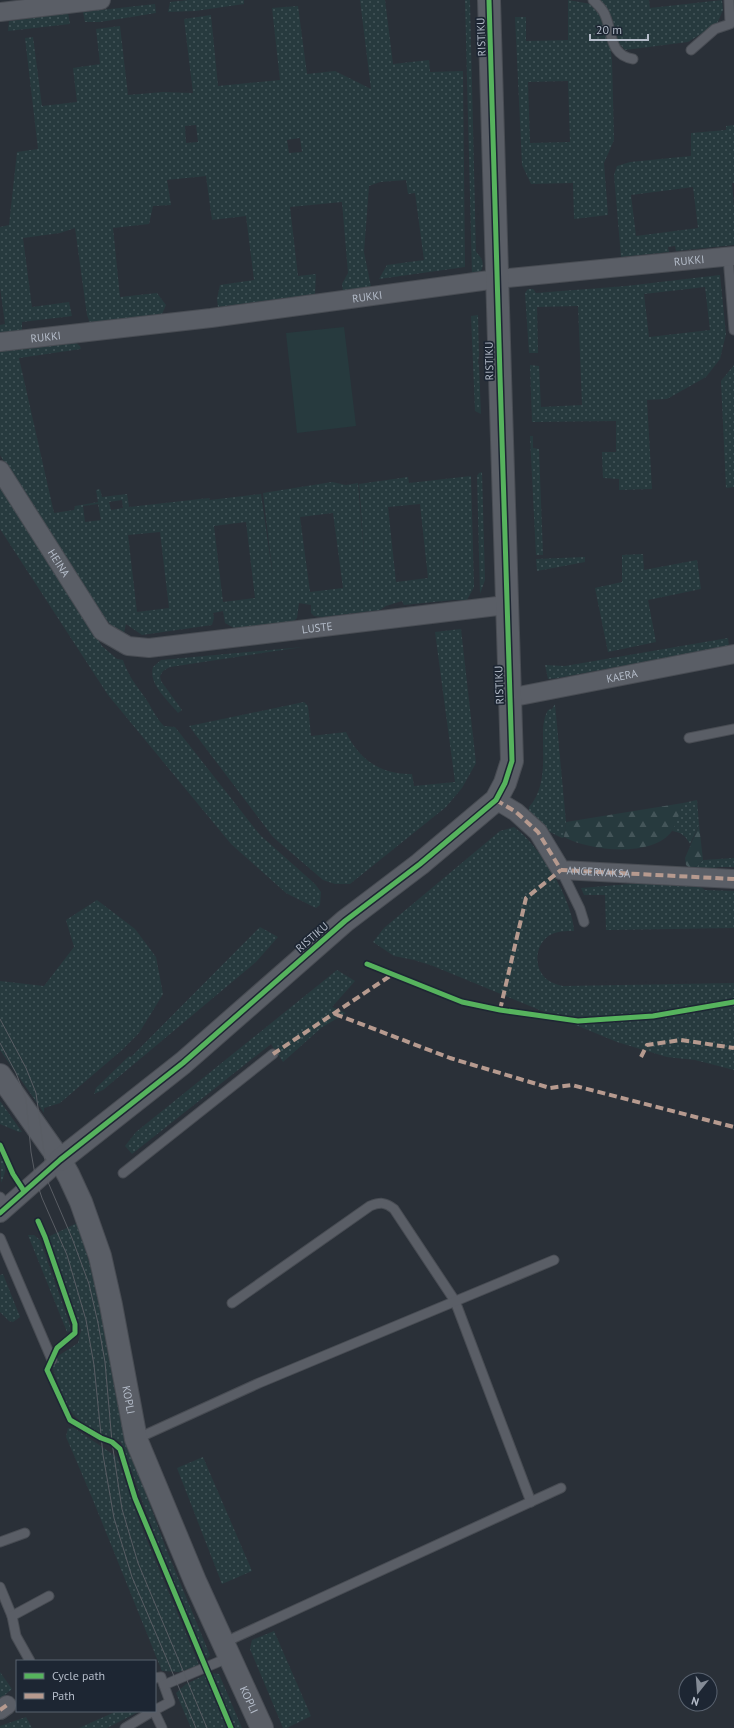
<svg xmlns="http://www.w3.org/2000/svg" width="734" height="1728" font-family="'PT Sans',sans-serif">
<defs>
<pattern id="grass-dots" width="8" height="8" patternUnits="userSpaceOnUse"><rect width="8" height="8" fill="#273a3e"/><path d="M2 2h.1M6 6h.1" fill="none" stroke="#445559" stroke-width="1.8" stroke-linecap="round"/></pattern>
<pattern id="forest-firs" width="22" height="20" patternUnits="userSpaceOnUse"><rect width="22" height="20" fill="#273a3e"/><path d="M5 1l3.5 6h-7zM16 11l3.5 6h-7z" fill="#445559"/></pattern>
</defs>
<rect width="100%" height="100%" fill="#2a3038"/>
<g fill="url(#grass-dots)" fill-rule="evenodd">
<path d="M188 0H244V4L195 11 168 12 170 2Z"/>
<path d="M360 0H385L393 64 429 60 430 72 463 71 465 267 379 279 387 265 424 260 415 193 408 194 406 180 380 182 369 186 364 252 371 287 343 291 342 284 348 273 342 202 290 207 298 276 316 274 315 294 218 307 217 299 220 285 254 280 246 216 212 220 206 176 167 180 171 205 153 206 149 224 113 228 120 297 157 293 166 305 162 314 90 323 87 315 75 228 60 233 23 238 32 307 69 302 72 316 22 322V333L0 335V325L5 324 0 287V227L9 225 17 152 38 149 25 38 33 37 42 106 77 102 73 68 100 64 96 29 120 26 128 95 163 92 193 93 184 19 211 15 218 86 280 80 272 8 298 6 307 74 335 71 371 89ZM196 125 198 142 186 143 185 126ZM300 138 302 152 289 153 287 140Z"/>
<path d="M465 0H470L476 252C483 259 485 264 480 273L472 275Z"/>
<path d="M568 0 591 4 602 19 610 45 612 60 614 140 604 163 608 215 574 219 573 183 531 184 522 165 515 17H526V41L568 40ZM568 81 570 142 530 143 528 82Z"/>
<path d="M600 0H649L650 8 722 0 723 10 717 24 688 42 625 50 617 41 612 17Z"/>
<path d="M155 4 156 13 100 22H85L83 12Z"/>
<path d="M68 13 70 24 8 31 9 21Z"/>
<path d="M734 125V183H732L734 206V245L676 251 675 246 668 247 669 252 621 257 614 175 617 166 630 162 691 156V133L726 130V126ZM693 187 698 228 636 236 631 195Z"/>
<path d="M720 275 726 334 720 359 706 377 667 399 647 400 652 489 619 490V479L603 478 602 452H616V421L532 422 530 365 539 366 541 407 582 405 578 306 537 307 538 353H529L525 293 528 289H533L536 293 626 286ZM705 287 710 330 649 337 644 294Z"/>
<path d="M478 315 479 356 478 362 479 365 481 414 475 411 471 316Z"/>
<path d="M76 343 80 346 81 349 19 358 54 513 74 510 75 506 98 502 96 490 100 489 102 497 127 494 129 507 209 498 210 500 261 494 273 577 263 493 332 482 346 485 358 483 365 565 359 484 408 477 409 483 471 476 474 587 467 600H453L404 605 402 601 386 606 380 610 322 617 314 616 311 613V605L299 603 297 618 293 622 234 628 225 623 223 611 213 613 214 618 212 625 142 635 126 624 124 633 111 625 98 610 0 455V350H12ZM122 500 123 508 111 510 109 502ZM98 504 101 520 85 522 83 506ZM420 504 428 578 396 582 388 507ZM333 513 343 588 310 592 300 517ZM246 522 255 598 223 602 214 526ZM160 532 169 608 137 612 128 535Z"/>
<path d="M734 365V487L726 488 721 381Z"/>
<path d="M530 436H533V448L539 449 543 555H536Z"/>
<path d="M482 472 485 580 480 594 477 476 479 473Z"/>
<path d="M0 487 102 646 117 659 123 660C128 676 137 686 146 699 152 708 156 718 164 726L175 727 260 835 315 884 321 892 320 905 316 908 286 893 231 844 108 695 0 529Z"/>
<path d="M643 554 644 570 697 560 701 589 648 600 656 642 608 652 595 588 622 582V555Z"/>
<path d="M585 557V562L537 571 536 559Z"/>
<path d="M461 629 476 763 462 788 446 807 350 884H335L323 880 273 837 189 726 304 702 308 706 311 736 346 732C359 760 382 775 412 774L414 786 455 782 435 632Z"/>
<path d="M728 638 729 646 558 678 548 679 545 665 565 666Z"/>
<path d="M303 647 170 667 163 671 160 676 161 681 182 710 178 713C168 700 148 684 153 667L161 660Z"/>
<path d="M555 704 566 822 564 837 562 838 546 830 529 811V807C546 788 543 761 543 737 543 728 543 719 548 710L552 709Z"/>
<path d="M697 800 699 825 690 844C685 835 682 833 672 831L683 803Z"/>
<path d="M514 827C540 846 572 898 574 931 566 931 557 931 550 935 533 945 533 973 551 982 555 984 559 985 563 986L734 983V1070L695 1060 667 1057 617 1042 433 966 414 960 394 956 373 942 384 928 500 831Z"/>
<path d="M734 858V867H720L693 871 703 860Z"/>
<path d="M654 882 697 884 705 890 734 891V928L606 930 605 895H584L581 888Z"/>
<path d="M97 900 135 929 156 957 163 994 139 1033 122 1050 60 1103 44 1108V1113L0 1050V981L44 986 74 947 66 920Z"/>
<path d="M260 927 278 937 256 962 103 1090 94 1094 96 1088 129 1056 131 1057Z"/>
<path d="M337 970 355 981 332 1007 346 1013 321 1028 283 1062 271 1044 132 1154 125 1146 136 1132Z"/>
<path d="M0 1101 22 1132H19L0 1124Z"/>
<path d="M0 1152C7 1165 7 1169 1 1183Z"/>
<path d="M77 1223 85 1247 100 1303 119 1412 138 1472 167 1551 210 1655 207 1659 166 1567 121 1442C102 1434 82 1427 69 1409 62 1398 57 1379 52 1366L58 1356 78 1343 81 1330 48 1237Z"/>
<path d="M28 1235H34L40 1240 70 1325V1331L67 1332Z"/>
<path d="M3 1274 20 1317 13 1322 9 1321 0 1312V1275Z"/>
<path d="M68 1428H74L117 1457 141 1526 199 1665 179 1672 162 1671 93 1500 70 1446 66 1437Z"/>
<path d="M203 1457 252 1571 222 1584 177 1468Z"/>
<path d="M274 1631 311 1716 287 1728H283L250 1649 252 1640Z"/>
<path d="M0 1672 12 1689 0 1699Z"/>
<path d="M212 1673 219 1674 242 1728H235Z"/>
<path d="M205 1675 227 1728H191L176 1693 186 1684Z"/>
<path d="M117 1711H140L107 1728H79Z"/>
<path d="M26 1717 32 1728H0V1726Z"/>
</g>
<g fill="url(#forest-firs)">
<path d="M683 803C680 811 677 823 672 831 653 858 589 851 564 837L566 822Z"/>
<path d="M699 825 703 860 693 871 686 865 685 858Z"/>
</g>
<path fill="#273a3e" d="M344 327 356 426 297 433 286 333Z"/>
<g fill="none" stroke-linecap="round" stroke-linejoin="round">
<g stroke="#484c53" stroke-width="11">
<g id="service">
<path d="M593 0C597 4 603 9 605 15 613 33 609 55 633 59"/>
<path d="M691 50 715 29 730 24 729 0"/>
<path d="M728 257 734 330"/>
<path d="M689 738 734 729"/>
<path d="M561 870 580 909 584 922"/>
<path d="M123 1173 273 1054"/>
<path d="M0 1197 8 1206"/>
<path d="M0 1238 52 1360"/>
<path d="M232 1303 370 1206C380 1202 385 1202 394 1209L455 1301 531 1502"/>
<path d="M136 1439 259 1383 554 1260"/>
<path d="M0 1542 25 1533"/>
<path d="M0 1587 12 1616"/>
<path d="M223 1643 561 1488"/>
<path d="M30 1661 16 1636 12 1616 49 1596"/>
<path d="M155 1678 161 1677 170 1702 155 1710"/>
<path d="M164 1685 230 1657"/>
<path d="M154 1711 162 1728"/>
<path d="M125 1728 153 1711"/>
</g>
</g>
<g stroke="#484c53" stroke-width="20">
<g id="minor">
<path d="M0 12 101 0"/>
<path id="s1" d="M0 342 211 318 497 279 734 256"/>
<path id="s2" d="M0 470 102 631 128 646 149 648 506 605"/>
<path id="s3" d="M509 698 734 654"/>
<path id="s4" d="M496 800 516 812 538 832 561 870 734 879"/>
<path d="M0 1213 60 1160"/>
<path d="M0 1710 7 1705"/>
</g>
</g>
<g stroke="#484c53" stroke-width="24">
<g id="tertiary">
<path id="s5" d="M0 1075 60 1160 69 1176 81 1202 100 1256 111 1305 136 1439 195 1581 262 1728"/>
<path d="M60 1160 183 1063 345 921 420 864 496 800 505 783 512 761C502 507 498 254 489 0"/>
</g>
</g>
<use href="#service" stroke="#5a5e66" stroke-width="9"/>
<use href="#minor" stroke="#5a5e66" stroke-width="18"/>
<use href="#tertiary" stroke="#5a5e66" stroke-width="22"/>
<g stroke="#595d64" stroke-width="1">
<path d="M0 1019 26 1068 36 1093 48 1182 72 1238 89 1284 98 1323 105 1362 112 1442 118 1483 122 1509 138 1563 207 1728"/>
<path d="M0 1043 16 1073 26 1099 31 1152 36 1180 42 1198 67 1255 86 1320 94 1365 103 1455 114 1518 132 1577 196 1728"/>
</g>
<g stroke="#b69a8f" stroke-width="4" stroke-dasharray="8 4" stroke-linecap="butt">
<path d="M496 800 516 812 538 832 561 870 734 879"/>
<path d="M500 1010 526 898 561 870"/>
<path d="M335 1014 450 1058 550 1088 572 1085 734 1127"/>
<path d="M273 1054 393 974"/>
<path d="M641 1057 647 1045 681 1040 734 1048"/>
<path d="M0 1710 7 1705"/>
</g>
<g stroke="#1d2633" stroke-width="8">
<g id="cycleway">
<path d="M367 964 462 1002 500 1010 578 1021 653 1016 734 1002"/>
<path d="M0 1145 13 1174 24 1191"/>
<path d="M0 1213 60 1160 183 1063 345 921 420 864 496 800 505 783 512 761C502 507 498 254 489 0"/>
<path d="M38 1221 45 1237 75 1324V1333L57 1348 47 1370 70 1420 101 1438 112 1442 120 1449 135 1498 231 1728"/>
</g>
</g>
<use href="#cycleway" stroke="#56b35d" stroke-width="5"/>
</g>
<g text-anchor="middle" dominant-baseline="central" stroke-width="3.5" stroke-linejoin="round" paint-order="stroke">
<g font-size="11" fill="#b4bcc9" stroke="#1d2633">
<text transform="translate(481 37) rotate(-92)">RISTIKU</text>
<text stroke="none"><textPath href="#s1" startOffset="694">RUKKI</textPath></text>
<text stroke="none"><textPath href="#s1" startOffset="370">RUKKI</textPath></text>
<text stroke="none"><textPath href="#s1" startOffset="46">RUKKI</textPath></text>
<text transform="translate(489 361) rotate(-91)">RISTIKU</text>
<text stroke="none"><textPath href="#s2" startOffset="110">HEINA</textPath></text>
<text stroke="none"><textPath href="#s2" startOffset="411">LUSTE</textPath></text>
<text stroke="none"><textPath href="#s3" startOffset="115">KAERA</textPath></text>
<text transform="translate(499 685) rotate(-92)">RISTIKU</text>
<text stroke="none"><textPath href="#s4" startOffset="135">ANGERVAKSA</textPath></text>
<text transform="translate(312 937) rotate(-41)">RISTIKU</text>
<text stroke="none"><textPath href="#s5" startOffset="355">KOPLI</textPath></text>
<text stroke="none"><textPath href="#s5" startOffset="679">KOPLI</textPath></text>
</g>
</g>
<rect x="16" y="1660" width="140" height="52" fill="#1d2633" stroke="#59626f"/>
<rect x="24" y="1673" width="20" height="6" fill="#56b35d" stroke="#59626f"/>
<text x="52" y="1680" font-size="12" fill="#b4bcc9">Cycle path</text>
<rect x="24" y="1693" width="20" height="6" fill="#b69a8f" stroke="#59626f"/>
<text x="52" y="1700" font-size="12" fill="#b4bcc9">Path</text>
<g transform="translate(698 1692) rotate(197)"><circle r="19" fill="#1d2633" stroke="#59626f"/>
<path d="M0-3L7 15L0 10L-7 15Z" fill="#848b96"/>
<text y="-6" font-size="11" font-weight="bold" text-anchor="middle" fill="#b4bcc9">N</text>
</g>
<path d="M590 34v6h58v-6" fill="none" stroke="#b4bcc9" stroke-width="2"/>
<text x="596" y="34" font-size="12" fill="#b4bcc9" stroke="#1d2633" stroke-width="3" paint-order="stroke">20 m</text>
</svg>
